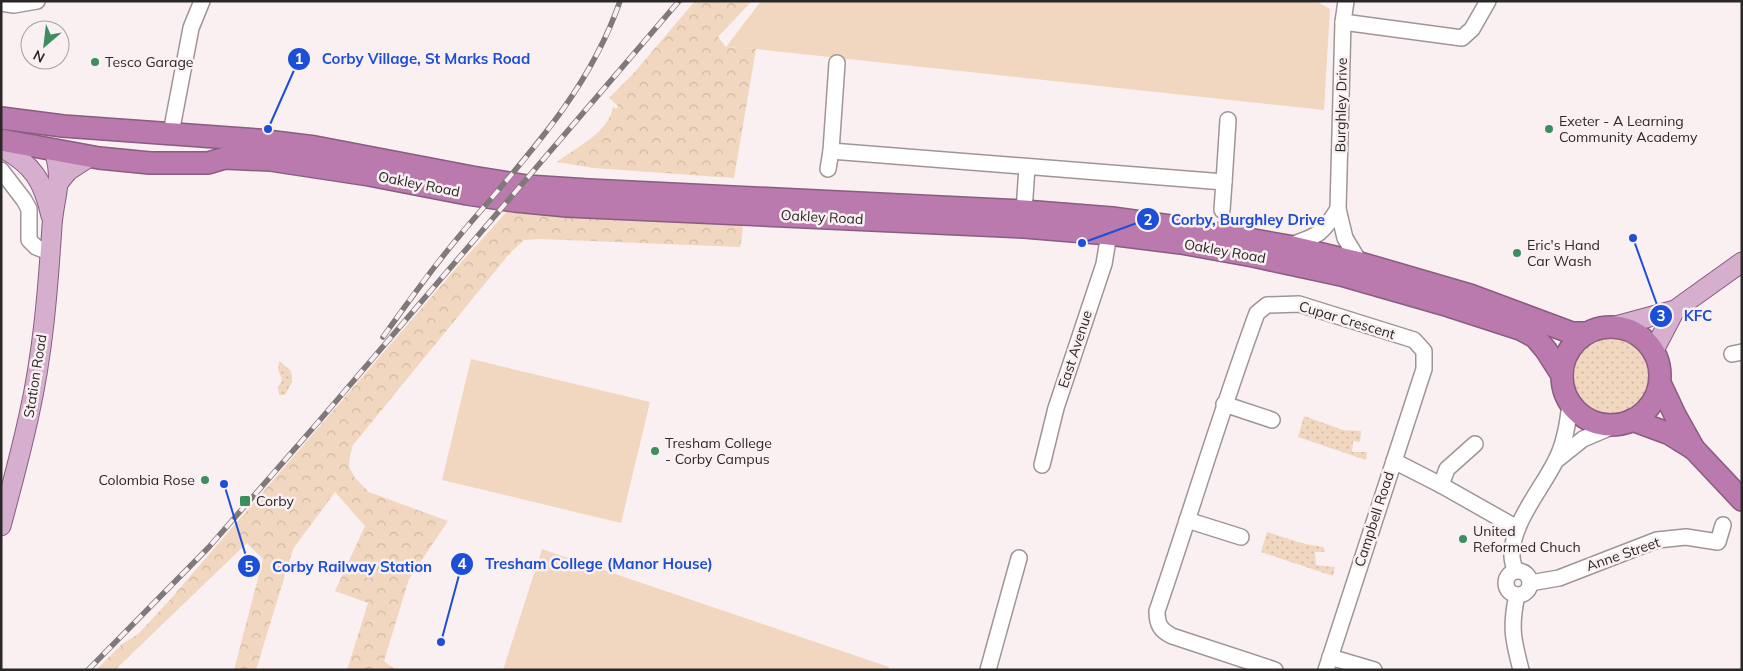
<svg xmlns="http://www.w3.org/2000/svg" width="1743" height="671" font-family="Mulish,sans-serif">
<defs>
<pattern id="grass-dots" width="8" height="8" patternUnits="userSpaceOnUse" patternTransform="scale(1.25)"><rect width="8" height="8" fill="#f1d7bf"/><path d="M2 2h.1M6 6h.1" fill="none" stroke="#cfb9a4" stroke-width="1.8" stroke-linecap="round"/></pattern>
<pattern id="forest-crowns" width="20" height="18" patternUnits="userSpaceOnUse" patternTransform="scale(1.25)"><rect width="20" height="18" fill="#f1d7bf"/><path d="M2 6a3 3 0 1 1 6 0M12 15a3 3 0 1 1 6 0" fill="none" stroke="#cfb9a4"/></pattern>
</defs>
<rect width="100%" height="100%" fill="#faf0f2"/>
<g fill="url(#grass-dots)">
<path d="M1609 337C1623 339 1632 343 1642 353 1644 355 1646 357 1647 359 1649 362 1648 367 1649 370 1650 380 1649 388 1643 396 1637 406 1627 413 1615 414 1580 417 1557 374 1584 348 1591 341 1600 339 1609 337Z"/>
<path d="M279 361 290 370 292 375V382L285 395H279L278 387C285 379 280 377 278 369 278 366 279 364 279 361Z"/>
<path d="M1304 416 1343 430 1361 431 1360 442 1353 441 1352 452H1367L1366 460 1298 437Z"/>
<path d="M1267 532 1305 544 1324 547 1325 552H1315L1316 565 1335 567 1333 576 1261 552Z"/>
</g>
<g fill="url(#forest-crowns)">
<path d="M695 1H752L718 37 726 47 756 49 734 178 593 168 557 162C577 147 609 132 613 107L616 109 618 106 609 98 633 74Z"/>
<path d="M510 208 743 225 742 237 740 247 539 239 524 240 510 253 353 445 350 456 349 467 355 478 369 492 448 521 409 579 384 661 396 670H347L368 603 335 591 365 526 335 492 293 549 256 670H234L263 559 247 543 115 670H96L122 644 138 634 167 603 465 258Z"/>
</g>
<g fill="#f1d7bf">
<path d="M761 1H1316L1330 9 1324 110 756 49 726 47Z"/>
<path d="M471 359 650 402 621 523 442 480Z"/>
<path d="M542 549 889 667V670H503Z"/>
</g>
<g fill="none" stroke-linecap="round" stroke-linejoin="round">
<g stroke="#9f9597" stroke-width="18">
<g id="minor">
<path d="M1346 1 1343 22 1338 209 1345 238 1360 263"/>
<path d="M1 3 14 5 37 1"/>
<path d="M1343 22 1462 38 1472 29 1488 1"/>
<path d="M837 63 831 151 1224 182 1228 120"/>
<path d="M171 133 191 28 202 1"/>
<path d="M828 169 831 151"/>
<path d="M1 170 24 200 29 209V240L36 247 51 253"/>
<path d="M1222 210 1224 182"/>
<path d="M1024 211 1027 167"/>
<path d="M1288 246C1318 235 1320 237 1338 209"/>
<path d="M1732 354 1742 352"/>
<path d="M1224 404 1272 420"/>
<path d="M1558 459 1583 439 1616 425"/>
<path d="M1394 461 1441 485 1517 528"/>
<path d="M1042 465 1056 408 1104 264 1109 234"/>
<path d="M1441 485 1447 469 1475 444"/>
<path d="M1187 520 1241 537"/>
<circle cx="1518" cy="583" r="12"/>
<path d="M1515 571C1514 566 1512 561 1512 556 1511 524 1541 490 1555 462 1565 444 1568 423 1570 403"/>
<path d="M1530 583 1559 578 1657 540 1686 537 1718 542 1723 525"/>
<path d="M1517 595C1510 627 1513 639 1521 670"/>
<path d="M1330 657 1374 670"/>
<path d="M988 670 1019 558"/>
<path d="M1275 670 1172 636C1160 630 1157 624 1157 611 1191 512 1221 411 1257 313L1267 305 1299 304 1414 340 1424 351V369L1326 670"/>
</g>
</g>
<g stroke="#885d7f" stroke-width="21">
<g id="major">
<path d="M1 147C33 165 43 180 51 216"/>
<path d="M59 182 68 171 91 156"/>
<path d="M1616 326 1675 310 1742 262"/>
<path d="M1654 350 1675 310"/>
<path d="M1 526C11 489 21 452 29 415 43 353 48 289 52 226 54 196 64 181 54 151"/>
</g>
</g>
<g stroke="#885d7f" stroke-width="24">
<g id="highway">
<path d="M1 118 63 126 258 140 315 147 472 177 527 186 589 190 1024 211 1112 218 1185 228 1288 246 1360 263 1470 295 1572 333H1585"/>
<path d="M1 140 99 158 150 163H208L225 158 270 160 369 175 467 194 515 201 567 206 1024 227 1109 234 1181 243 1253 256 1341 275 1449 306 1520 329 1535 337 1546 350 1562 375"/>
<circle cx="1611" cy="376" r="49"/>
<path d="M1660 383 1675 415 1694 449"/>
<path d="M1632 420 1670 434 1694 449 1742 500"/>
</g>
</g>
<use href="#minor" stroke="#fff" stroke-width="15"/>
<use href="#major" stroke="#d6afce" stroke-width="19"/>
<use href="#highway" stroke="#ba7aae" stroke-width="21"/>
<g stroke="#7f797a" stroke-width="5.5">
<g id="rail">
<path d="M383 337C408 302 433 267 461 234 523 160 588 94 620 1"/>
<path d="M88 670 209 547 320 420 679 1"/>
</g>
</g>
<use href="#rail" stroke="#faf0f2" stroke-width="4" stroke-dasharray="11" stroke-linecap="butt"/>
</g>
<g fill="#3d8e5f" stroke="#faf0f2" stroke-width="2">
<circle cx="95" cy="62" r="5"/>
<circle cx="1549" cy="129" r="5"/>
<circle cx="1517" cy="253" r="5"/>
<circle cx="655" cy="451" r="5"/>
<circle cx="205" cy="480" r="5"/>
<rect x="239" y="495" width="12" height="12" rx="2.5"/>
<circle cx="1463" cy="539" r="5"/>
</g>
<g text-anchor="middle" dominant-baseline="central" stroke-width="5" stroke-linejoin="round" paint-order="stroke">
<g font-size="14" fill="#2a2727" stroke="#faf0f2" text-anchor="start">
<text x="105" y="62">Tesco Garage</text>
<text x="1559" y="121">Exeter - A Learning<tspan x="1559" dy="16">Community Academy</tspan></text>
<text x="1527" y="245">Eric's Hand<tspan x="1527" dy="16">Car Wash</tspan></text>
<text x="665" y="443">Tresham College<tspan x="665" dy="16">- Corby Campus</tspan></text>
<text x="195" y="480" text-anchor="end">Colombia Rose</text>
<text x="256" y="501">Corby</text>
<text x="1473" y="531">United<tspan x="1473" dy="16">Reformed Chuch</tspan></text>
</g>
<g font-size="14" fill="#2a2727" stroke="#faf0f2">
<text transform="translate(1341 105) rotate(-89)">Burghley Drive</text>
<text transform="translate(419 184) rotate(11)">Oakley Road</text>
<text transform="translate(822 217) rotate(3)">Oakley Road</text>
<text transform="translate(1225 251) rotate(10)">Oakley Road</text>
<text transform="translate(1347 320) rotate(17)">Cupar Crescent</text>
<text transform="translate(1075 349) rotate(-72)">East Avenue</text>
<text transform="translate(35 376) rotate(-81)">Station Road</text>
<text transform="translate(1374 519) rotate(-72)">Campbell Road</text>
<text transform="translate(1623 554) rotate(-19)">Anne Street</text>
</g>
</g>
<path fill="none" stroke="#1d4ed8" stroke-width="2" d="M268 129L299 59M1082 243L1148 219M1633 238L1661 316M441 642L462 564M224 484L249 566"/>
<g fill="#1d4ed8" stroke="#faf0f2" stroke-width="2">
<circle cx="268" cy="129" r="5"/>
<circle cx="1082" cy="243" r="5"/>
<circle cx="1633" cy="238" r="5"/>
<circle cx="441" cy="642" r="5"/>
<circle cx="224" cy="484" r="5"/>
<circle cx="299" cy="59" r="12"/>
<circle cx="1148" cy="219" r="12"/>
<circle cx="1661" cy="316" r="12"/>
<circle cx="462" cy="564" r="12"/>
<circle cx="249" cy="566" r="12"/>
</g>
<g font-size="15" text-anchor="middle" font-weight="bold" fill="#fff">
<text x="299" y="64">1</text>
<text x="1148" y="225">2</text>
<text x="1661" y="321">3</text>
<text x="462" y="569">4</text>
<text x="249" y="572">5</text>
</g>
<g font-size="15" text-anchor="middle" font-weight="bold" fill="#1d4ed8" stroke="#faf0f2" stroke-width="5" stroke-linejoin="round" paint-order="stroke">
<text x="426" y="64">Corby Village, St Marks Road</text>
<text x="1248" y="225">Corby, Burghley Drive</text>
<text x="1698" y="321">KFC</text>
<text x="599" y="569">Tresham College (Manor House)</text>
<text x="352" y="572">Corby Railway Station</text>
</g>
<rect width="1743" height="671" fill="none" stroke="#2a2727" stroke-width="5"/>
<g transform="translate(45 45) rotate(208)"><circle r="24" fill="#faf0f2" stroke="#a7a0a1"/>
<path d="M0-4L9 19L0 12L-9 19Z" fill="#3d8e5f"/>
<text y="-8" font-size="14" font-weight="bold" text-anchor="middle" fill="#2a2727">N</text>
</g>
</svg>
